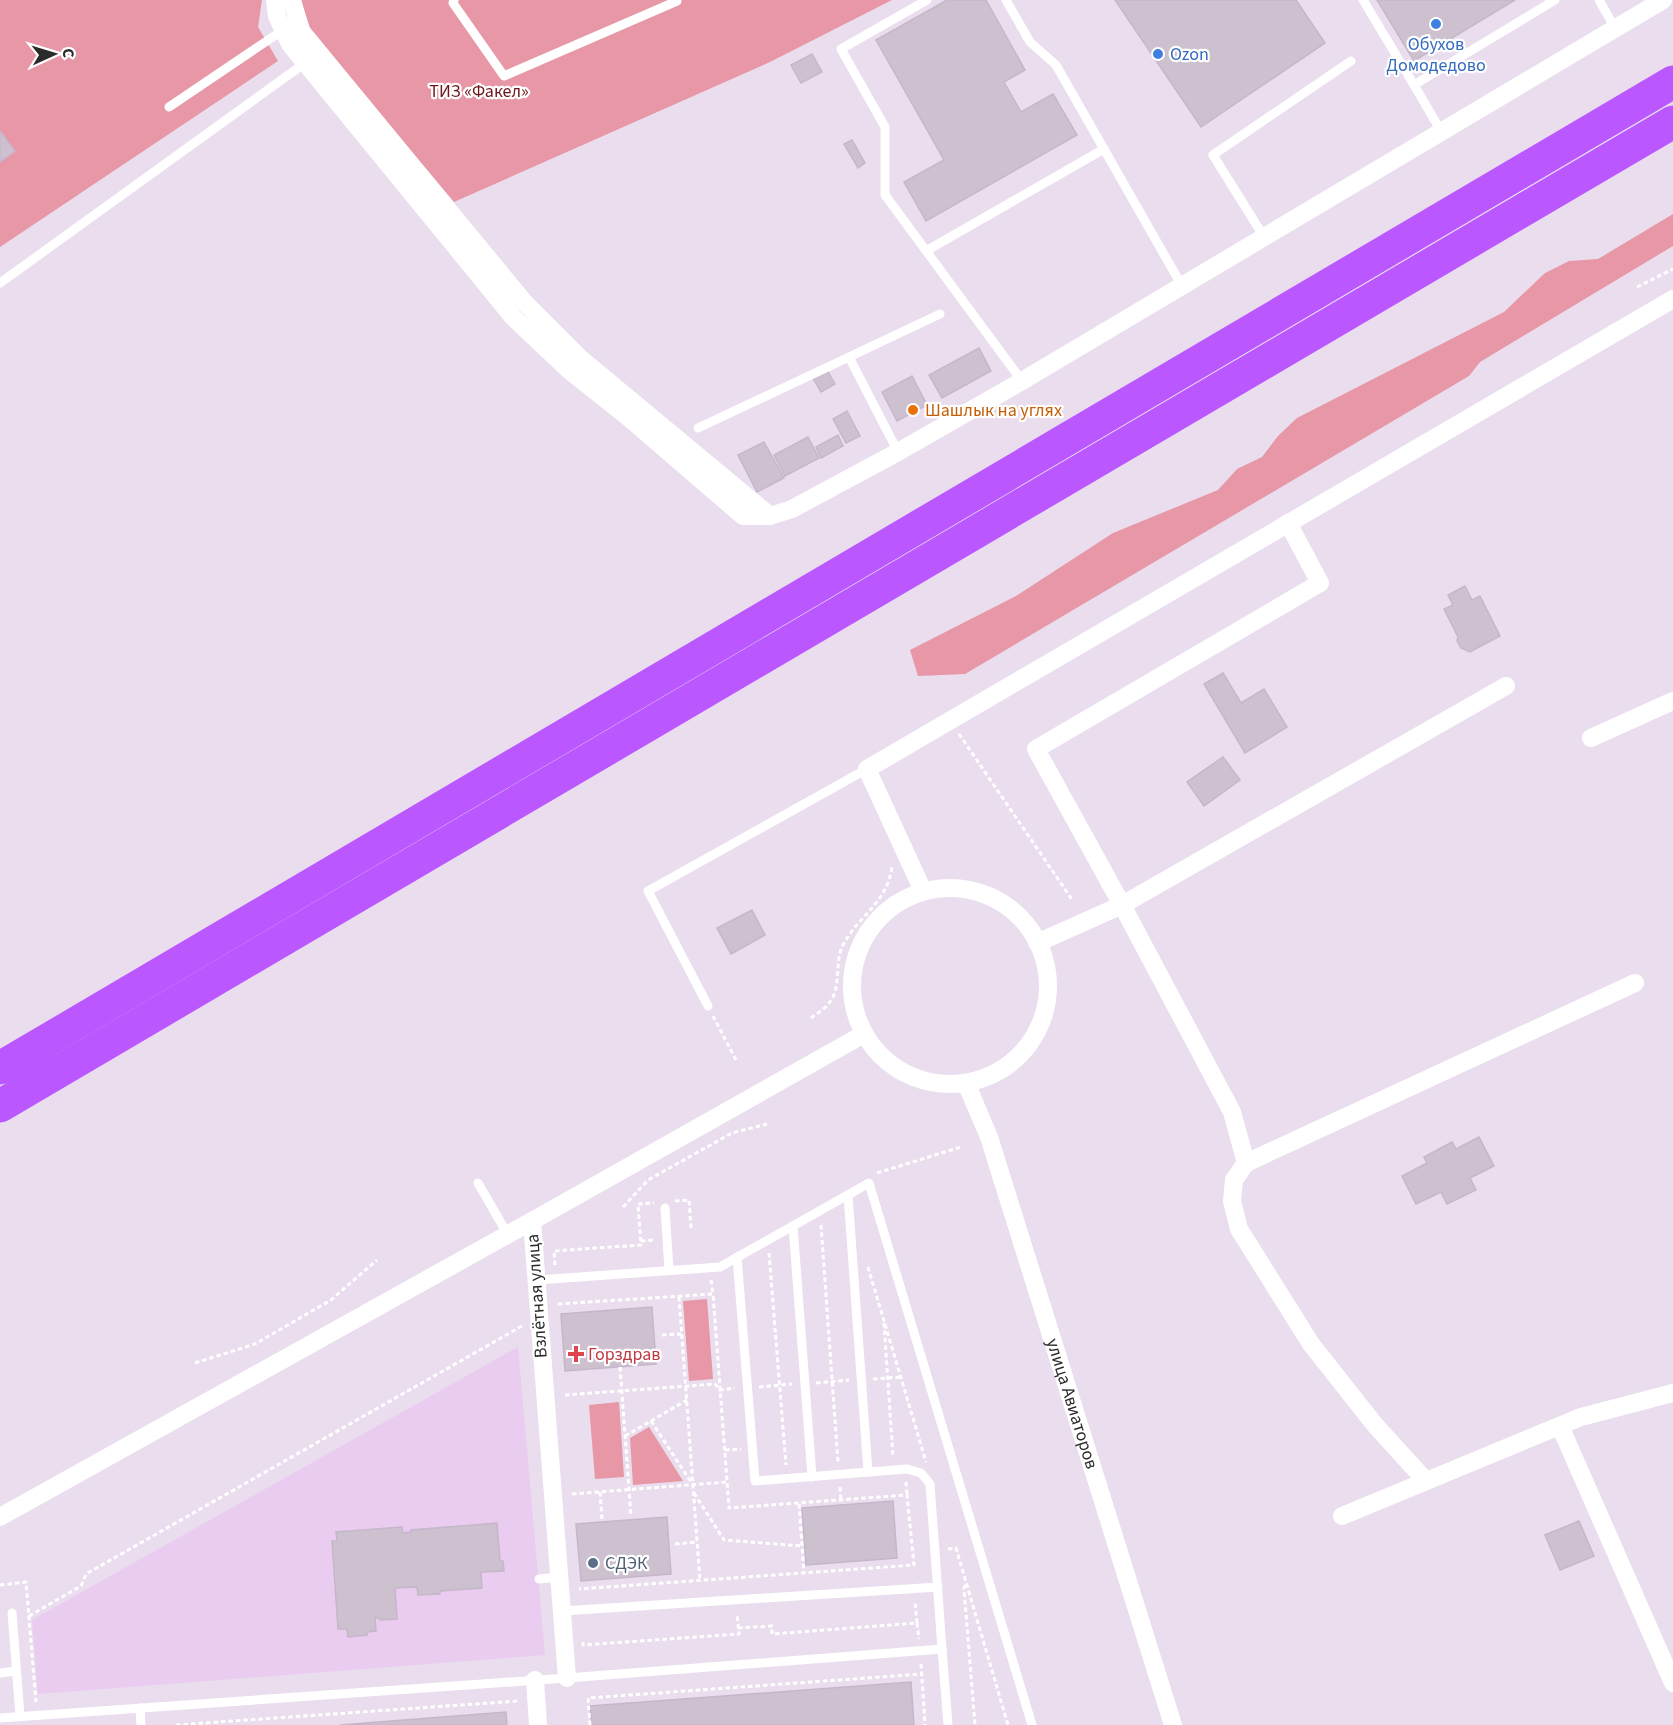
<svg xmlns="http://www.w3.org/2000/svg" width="1673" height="1725" font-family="'Source Sans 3',sans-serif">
<rect width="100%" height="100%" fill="#e9ddee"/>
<path fill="#eaccf0" d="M518 1347 545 1655 38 1694 32 1620Z"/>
<g fill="#e797a6">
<path d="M0 0H262L258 27 278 61 0 247Z"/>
<path d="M300 0H892L770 62 454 202 312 33Z"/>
<path d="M1673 214V246L1480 362 1469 376 965 674 918 676 910 650 1016 596 1113 533 1218 490 1237 469 1262 457 1278 436 1297 418 1504 312 1545 273 1569 261 1598 259Z"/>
<path d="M707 1299 713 1379 689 1381 683 1301Z"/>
<path d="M619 1402 624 1477 595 1479 589 1405Z"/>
<path d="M649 1427 683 1481 633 1485 630 1438Z"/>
</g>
<g fill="#cdc1d0" stroke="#c6b6ca" stroke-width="1.5">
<path d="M947 0H986L1025 70 1004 82 1021 112 1053 94 1077 135 926 221 904 182 944 160 876 40Z"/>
<path d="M1115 0H1296L1325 43 1201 127Z"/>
<path d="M1377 0H1515L1414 61Z"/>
<path d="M812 54 822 72 801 83 791 65Z"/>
<path d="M0 131 15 151 0 162Z"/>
<path d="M852 140 865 163 858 168 844 144Z"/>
<path d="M979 348 991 371 942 398 929 375Z"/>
<path d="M827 370 835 384 821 392 813 378Z"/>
<path d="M912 376 927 405 897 421 882 392Z"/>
<path d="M847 411 860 436 846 443 833 419Z"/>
<path d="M838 435 843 446 821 458 816 447Z"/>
<path d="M808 437 819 458 785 476 774 455Z"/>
<path d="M764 442 784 478 757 492 738 455Z"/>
<path d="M1465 586 1472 600 1480 596 1500 636 1470 652 1461 648 1457 641 1458 637 1444 609 1453 605 1448 595Z"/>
<path d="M1223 673 1241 703 1264 689 1287 727 1245 753 1204 684Z"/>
<path d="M1223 757 1240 780 1204 806 1187 782Z"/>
<path d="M752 910 765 935 731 954 717 928Z"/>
<path d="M1479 1137 1494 1166 1470 1178 1476 1190 1447 1204 1441 1192 1416 1204 1402 1176 1427 1163 1424 1157 1452 1142 1456 1149Z"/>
<path d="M652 1307 656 1364 565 1371 561 1314Z"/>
<path d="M893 1501 897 1558 806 1565 802 1508Z"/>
<path d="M667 1517 671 1574 581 1581 576 1524Z"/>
<path d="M1579 1521 1594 1556 1560 1570 1545 1535Z"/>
<path d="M497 1523 500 1561H503L504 1571 481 1572 482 1588 440 1591V1594L418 1595 417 1587 395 1588 397 1619 380 1620 379 1618H375L376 1631 367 1632V1635L348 1637 347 1629H338L332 1541H337L336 1532 402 1527 403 1533 411 1532V1530Z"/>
<path d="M911 1682 914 1725H592L590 1706Z"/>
<path d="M506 1712 507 1725H340Z"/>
</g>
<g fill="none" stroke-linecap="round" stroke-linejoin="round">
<g stroke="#fff" stroke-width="3" stroke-dasharray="4.5 3" stroke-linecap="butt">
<path d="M1637 287 1673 269"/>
<path d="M959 734 1073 901"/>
<path d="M713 1016 736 1060"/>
<path d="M811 1018C817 1013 825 1009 829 1003 842 988 834 962 843 945 859 915 887 903 892 867"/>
<path d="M877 1173 961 1147"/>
<path d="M675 1201 689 1200 691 1228"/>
<path d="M623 1207 648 1180 732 1133 767 1124"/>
<path d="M821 1225 838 1462"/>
<path d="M641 1241 654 1240"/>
<path d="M769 1253 786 1465"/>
<path d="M555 1265 554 1251 641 1245 638 1204 654 1203"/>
<path d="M868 1267 926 1462"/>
<path d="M711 1280 713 1294"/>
<path d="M679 1297 700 1581"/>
<path d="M558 1304 713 1294 729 1508 907 1495 914 1565 579 1589"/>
<path d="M884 1323 893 1457"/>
<path d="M662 1335 681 1334"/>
<path d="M195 1363 255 1344 331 1300 377 1260"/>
<path d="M620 1367 631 1516"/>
<path d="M873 1379 901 1377"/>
<path d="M816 1383 849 1380"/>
<path d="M759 1387 792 1384"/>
<path d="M565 1395 715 1384 720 1390 735 1388"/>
<path d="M651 1421 691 1482"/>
<path d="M625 1436 687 1400"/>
<path d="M725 1450 741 1449"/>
<path d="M906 1482 907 1495"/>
<path d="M840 1487 841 1501"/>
<path d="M600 1492 602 1520"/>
<path d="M694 1493 724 1540 802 1546"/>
<path d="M572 1494 727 1482"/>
<path d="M799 1504 804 1573"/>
<path d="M675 1544 697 1542"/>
<path d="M948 1549 956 1548 1008 1725"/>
<path d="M0 1585 26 1582 36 1702"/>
<path d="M965 1585 964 1589 975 1725"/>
<path d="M29 1616 81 1586 86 1574 522 1326"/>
<path d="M917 1623 919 1639"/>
<path d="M738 1628 772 1626V1634L917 1623 915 1602"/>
<path d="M583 1642V1645L739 1634 737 1614"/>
<path d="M921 1664 925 1725"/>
<path d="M176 1725 518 1701"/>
<path d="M590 1725 588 1698 922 1674"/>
</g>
<g stroke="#fff" stroke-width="9">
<path d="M454 0 453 3 504 76 677 1"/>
<path d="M927 0 841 49 885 127V195L1022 381"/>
<path d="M1006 0 1030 42 1056 65 1182 286"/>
<path d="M1363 0 1414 85"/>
<path d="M1599 0 1615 28"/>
<path d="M169 107 283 30"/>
<path d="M1441 131 1414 85 1555 0"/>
<path d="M1264 237 1213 155 1351 61"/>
<path d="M926 251 1104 149"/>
<path d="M0 283 305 63"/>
<path d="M849 357 940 314"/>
<path d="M698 428 849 357 898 452"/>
<path d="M708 1006 648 891 867 769"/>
<path d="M478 1183 508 1235"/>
<path d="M848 1195 868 1472"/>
<path d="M665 1208 669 1270"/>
<path d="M793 1226 812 1477"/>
<path d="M737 1257 755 1481 907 1469 921 1473 930 1484 942 1649"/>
<path d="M537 1280 720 1267 869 1183 1032 1725"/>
<path d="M539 1579 559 1577"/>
<path d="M562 1611 938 1587"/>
<path d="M12 1613 20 1716"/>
<path d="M0 1673 16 1671"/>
<path d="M140 1708 141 1725"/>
<path d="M0 1718 567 1678 942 1649 948 1725"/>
</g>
<g stroke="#fff" stroke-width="18">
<path d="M275 0 277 16 290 44 513 317 570 371 628 417 743 516H770L792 509 898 452 1022 381 1663 0"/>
<path d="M292 0 301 31 524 302 581 359 770 516"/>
<path d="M1288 523 1320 583 1036 749 1122 905 1232 1112 1246 1163 1635 983"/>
<path d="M1591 738 1673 701"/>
<circle cx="950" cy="986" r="98"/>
<path d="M923 891 867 769 1673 299"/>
<path d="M1037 943 1122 905 1506 686"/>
<path id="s1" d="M966 1083 989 1137 1173 1725"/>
<path d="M1246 1163 1234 1180 1232 1201 1239 1229 1311 1344 1375 1425 1426 1481"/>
<path d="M1560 1426 1673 1683"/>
<path d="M1342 1516 1581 1417 1673 1393"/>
<path d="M0 1517 532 1221"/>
<path d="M567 1678 532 1221 864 1034"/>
<path d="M535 1680 538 1725"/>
</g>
<g stroke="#ba57ff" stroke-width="33">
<path d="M0 1068 1673 82"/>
<path d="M0 1106 1673 122"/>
</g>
</g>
<g fill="#3f7fe0" stroke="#fff" stroke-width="2">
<circle cx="1436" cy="24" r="6"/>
<circle cx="1158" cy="54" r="6"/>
</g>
<circle fill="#e8710a" stroke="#fff" stroke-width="2" cx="913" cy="410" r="6"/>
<path fill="#e0444e" stroke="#fff" stroke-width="2" d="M573 1345h6v6h6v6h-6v6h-6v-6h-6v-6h6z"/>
<circle fill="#5c6f8a" stroke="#fff" stroke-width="2" cx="593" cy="1563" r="6"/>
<g text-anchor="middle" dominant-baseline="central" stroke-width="4.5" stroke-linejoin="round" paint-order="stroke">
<g font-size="18" fill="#366cbe" stroke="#fff">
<text x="1436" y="44">Обухов<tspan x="1436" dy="21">Домодедово</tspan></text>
<text x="1170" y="54" text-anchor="start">Ozon</text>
</g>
<g font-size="18" fill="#6d161b" stroke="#fff">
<text x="479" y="91">ТИЗ «Факел»</text>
</g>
<g font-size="18" fill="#c56008" stroke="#fff" text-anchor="start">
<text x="925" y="410">Шашлык на углях</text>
</g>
<g font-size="18" fill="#2b2b2b" stroke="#fff">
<text transform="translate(537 1296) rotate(-94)">Взлётная улица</text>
<text stroke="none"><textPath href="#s1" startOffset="338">улица Авиаторов</textPath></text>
</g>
<g font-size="18" fill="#be3a42" stroke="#fff" text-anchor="start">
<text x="588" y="1354">Горздрав</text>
</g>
<g font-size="18" fill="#4e5e75" stroke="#fff" text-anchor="start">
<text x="605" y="1563">СДЭК</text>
</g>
</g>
<g transform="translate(54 54) rotate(86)" stroke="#ffffff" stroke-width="4.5" paint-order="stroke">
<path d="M0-4.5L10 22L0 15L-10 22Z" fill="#2b2b2b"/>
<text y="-9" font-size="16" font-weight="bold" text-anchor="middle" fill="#2b2b2b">С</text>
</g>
</svg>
